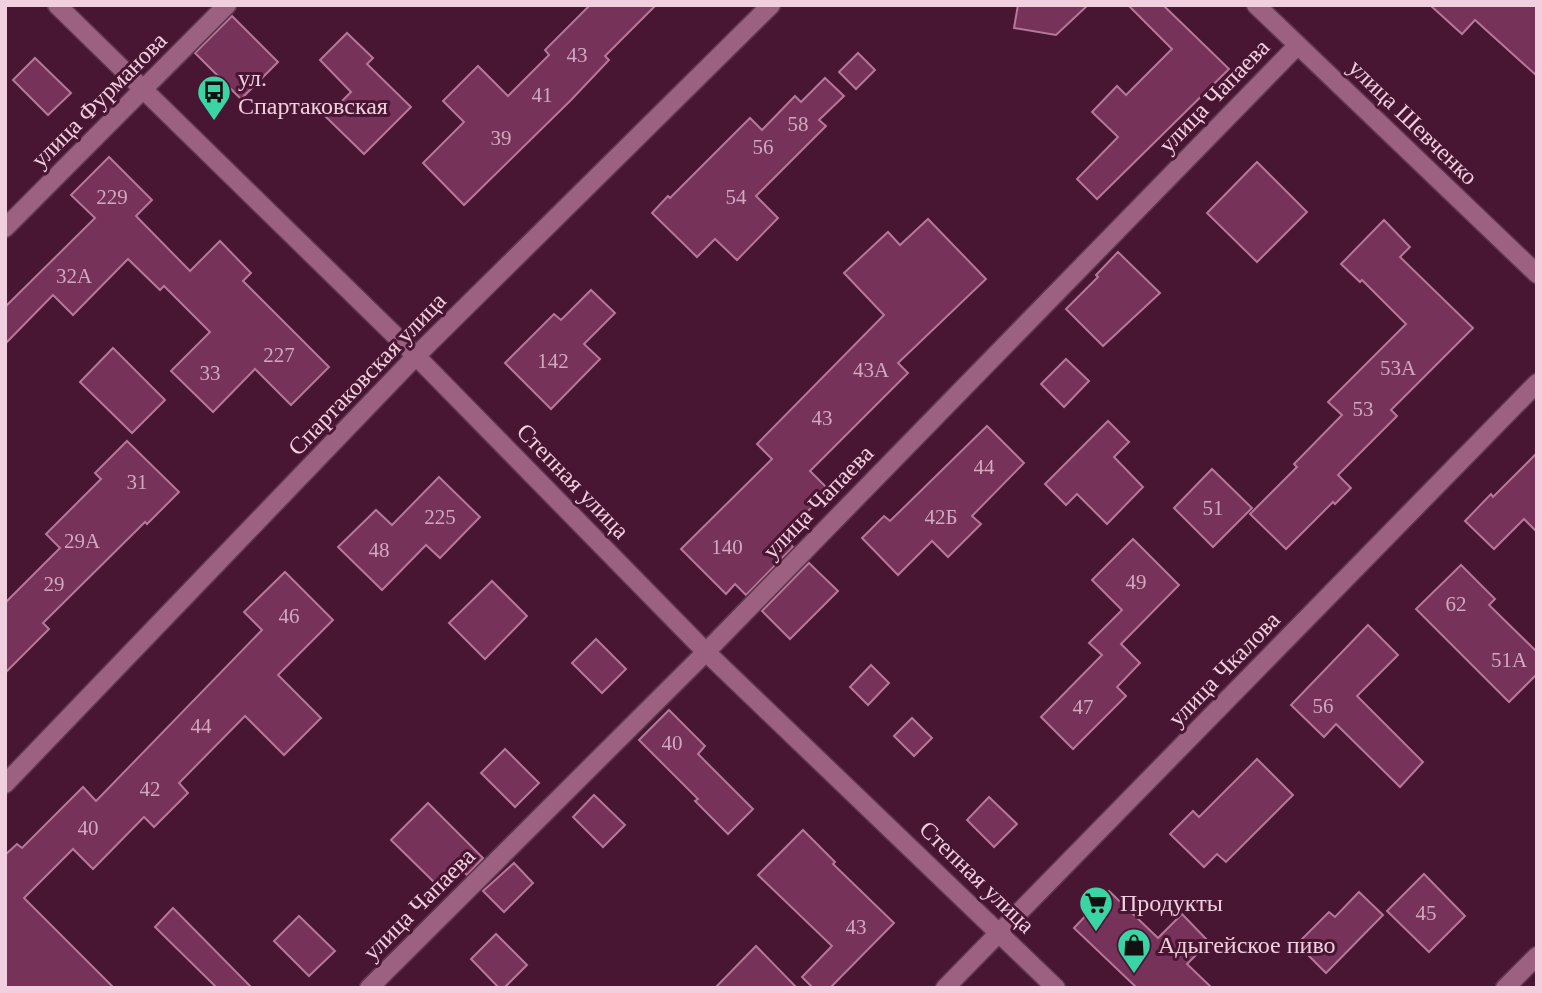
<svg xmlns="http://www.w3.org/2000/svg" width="1542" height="993" font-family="'Times New Roman',serif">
<rect width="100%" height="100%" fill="#481533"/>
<g fill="#763259" stroke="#b57898" stroke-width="2">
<path d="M590 5H656L605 56 609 60 571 100 464 205 423 163 464 122 443 101 478 66 508 96 549 55 545 50Z"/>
<path d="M1018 5H1088L1056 35 1014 28Z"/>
<path d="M1128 5H1163L1229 69 1097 199 1077 179 1118 137 1092 112 1117 86 1126 95 1172 49Z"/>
<path d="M1430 5H1537V76L1475 20 1462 34Z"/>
<path d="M232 16 278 62 241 99 195 53Z"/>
<path d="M347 33 373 58 367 64 411 107 364 154 326 117 351 92 320 60Z"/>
<path d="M858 53 875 70 856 89 839 72Z"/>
<path d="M35 58 71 93 48 115 13 80Z"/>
<path d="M825 78 844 96 819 120 826 126 756 196 778 218 737 260 715 239 697 257 652 213 668 196 670 198 750 118 762 130 795 96 801 102Z"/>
<path d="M109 157 152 200 136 216 190 271 220 241 251 273 243 281 329 367 291 405 255 369 213 412 171 371 210 332 164 286 160 290 128 259 73 315 53 295 5 344V307L95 218 71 195Z"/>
<path d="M1257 162 1307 212 1257 262 1207 213Z"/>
<path d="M928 219 986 279 898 363 908 373 810 471 829 490 783 536 793 547 746 595 735 584 726 594 681 549 772 459 757 444 884 315 844 273 888 232 900 245Z"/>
<path d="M1384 220 1410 247 1400 257 1473 328 1391 410 1397 416 1338 475 1351 488 1335 504 1333 502 1286 549 1250 514 1297 467 1294 464 1342 415 1328 402 1406 324 1362 280 1360 282 1341 264Z"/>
<path d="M1118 252 1160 293 1103 346 1066 309 1098 277 1096 275Z"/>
<path d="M591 290 615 313 584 344 600 359 551 409 505 363 554 314 561 320Z"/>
<path d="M113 348 165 400 132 433 80 382Z"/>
<path d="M1066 359 1089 381 1064 407 1041 384Z"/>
<path d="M1108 421 1129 442 1114 457 1143 487 1107 524 1077 494 1066 505 1045 484Z"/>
<path d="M987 426 1024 463 972 516 981 524 948 557 932 541 898 575 862 538 884 516 890 521Z"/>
<path d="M127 441 179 492 147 524 145 522 43 623 49 629 5 673V603L60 548 46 534 101 479 95 473Z"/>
<path d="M1537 453V532L1524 519 1494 549 1465 521 1491 494 1493 497Z"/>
<path d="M1212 469 1252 508 1213 547 1174 508Z"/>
<path d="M439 477 480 517 440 558 426 545 382 590 338 547 376 510 392 525Z"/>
<path d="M1133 539 1179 585 1121 644 1140 663 1117 687 1126 696 1073 749 1041 717 1102 655 1089 643 1122 610 1092 580Z"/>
<path d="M809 563 838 591 790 639 762 611Z"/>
<path d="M1461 565 1495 599 1489 605 1537 652V674L1509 702 1416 609Z"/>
<path d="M285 572 333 620 278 675 321 718 284 755 245 716 179 783 188 793 154 827 144 817 93 869 73 849 24 898 114 988H5V855L17 844 22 848 83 787 96 801 262 630 244 612Z"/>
<path d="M492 581 527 616 485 659 449 623Z"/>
<path d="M1368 625 1398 655 1357 696 1423 762 1400 787 1336 724 1324 737 1291 705Z"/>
<path d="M596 639 626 669 602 693 572 663Z"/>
<path d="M871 665 889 683 868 705 850 687Z"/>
<path d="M669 710 705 746 698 754 753 809 728 834 695 801 698 799 639 740Z"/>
<path d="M912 718 932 738 914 756 894 736Z"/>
<path d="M505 749 539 783 515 807 481 773Z"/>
<path d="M1257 759 1293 795 1226 862 1217 854 1204 867 1170 834 1193 811 1199 817Z"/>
<path d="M594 795 625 825 603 847 573 817Z"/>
<path d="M989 797 1017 824 994 847 967 820Z"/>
<path d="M428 803 483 858 467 875 458 866 438 886 391 840Z"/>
<path d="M803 830 835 862 833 864 894 923 830 988H813L802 977 832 946 758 875Z"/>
<path d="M514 863 533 883 504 912 483 891Z"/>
<path d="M1424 874 1465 916 1429 952 1387 911Z"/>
<path d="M1109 891 1158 938 1182 914 1209 942 1187 964 1212 988H1137L1074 928Z"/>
<path d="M1359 892 1383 915 1326 973 1297 944 1329 912 1335 917Z"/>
<path d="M173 908 252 988H217L155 927Z"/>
<path d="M299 916 335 951 309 976 274 941Z"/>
<path d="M496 934 527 965 504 988H499L471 959Z"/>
<path d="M756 946 797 988H715Z"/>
</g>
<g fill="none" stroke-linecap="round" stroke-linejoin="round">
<g stroke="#5f364e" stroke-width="21">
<g id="minor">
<path d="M1256 5 1537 274"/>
<path d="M5 228 227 5"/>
<path d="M5 784 416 356 771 5"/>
<path d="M369 988 706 652 1297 46"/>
<path d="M945 988 1537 383"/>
<path d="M1505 988 1537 956"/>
</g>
</g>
<g stroke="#5f364e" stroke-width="21">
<path id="secondary" d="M57 5 416 356 706 652 1056 988"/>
</g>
<use href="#minor" stroke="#9c6180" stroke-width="18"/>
<use href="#secondary" stroke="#9c6180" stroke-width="18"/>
</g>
<defs>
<g id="bus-pin" transform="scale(1.75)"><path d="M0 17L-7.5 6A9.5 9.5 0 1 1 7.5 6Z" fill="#3bd4a4" stroke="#481533"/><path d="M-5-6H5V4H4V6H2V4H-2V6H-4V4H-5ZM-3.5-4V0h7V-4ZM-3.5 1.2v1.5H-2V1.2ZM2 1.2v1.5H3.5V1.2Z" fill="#111"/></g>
<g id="supermarket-pin" transform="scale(1.75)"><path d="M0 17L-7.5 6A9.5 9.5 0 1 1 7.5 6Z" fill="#3bd4a4" stroke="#481533"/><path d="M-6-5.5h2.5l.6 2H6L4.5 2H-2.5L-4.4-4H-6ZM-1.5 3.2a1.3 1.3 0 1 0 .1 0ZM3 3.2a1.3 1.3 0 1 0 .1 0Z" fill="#111"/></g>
<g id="shop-pin" transform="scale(1.75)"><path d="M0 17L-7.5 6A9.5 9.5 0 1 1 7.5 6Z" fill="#3bd4a4" stroke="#481533"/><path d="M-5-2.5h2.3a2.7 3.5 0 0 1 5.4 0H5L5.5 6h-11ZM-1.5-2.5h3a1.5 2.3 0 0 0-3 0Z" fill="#111"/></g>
</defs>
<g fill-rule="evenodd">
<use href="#bus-pin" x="214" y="92"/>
<use href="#supermarket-pin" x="1096" y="903"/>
<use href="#shop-pin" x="1134" y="945"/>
</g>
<g text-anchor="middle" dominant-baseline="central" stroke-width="6" stroke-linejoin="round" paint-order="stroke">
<g font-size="21" fill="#d2a8be">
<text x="577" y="55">43</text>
<text x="542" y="95">41</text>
<text x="798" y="124">58</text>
<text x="501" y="138">39</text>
<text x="763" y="147">56</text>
<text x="112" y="197">229</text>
<text x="736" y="197">54</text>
<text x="74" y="276">32А</text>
<text x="279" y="355">227</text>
<text x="553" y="361">142</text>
<text x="1398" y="368">53А</text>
<text x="871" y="370">43А</text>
<text x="210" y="373">33</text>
<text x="1363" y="409">53</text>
<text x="822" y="418">43</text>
<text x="984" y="467">44</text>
<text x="137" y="482">31</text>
<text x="1213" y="508">51</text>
<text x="440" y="517">225</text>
<text x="941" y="517">42Б</text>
<text x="82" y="541">29А</text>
<text x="727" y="547">140</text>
<text x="379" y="550">48</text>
<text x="1136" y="582">49</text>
<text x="54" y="584">29</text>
<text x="1456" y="604">62</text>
<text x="289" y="616">46</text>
<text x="1509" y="660">51А</text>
<text x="1323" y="706">56</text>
<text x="1083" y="707">47</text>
<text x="201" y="726">44</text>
<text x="672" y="743">40</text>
<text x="150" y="789">42</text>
<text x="88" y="828">40</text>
<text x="1426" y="913">45</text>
<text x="856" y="927">43</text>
</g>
<g font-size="24" fill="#f1cfdf" stroke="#481533" text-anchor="start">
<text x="238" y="78">ул.<tspan x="238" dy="28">Спартаковская</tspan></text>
<text x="1120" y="903">Продукты</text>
<text x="1158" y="945">Адыгейское пиво</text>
</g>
<g font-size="24" fill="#f1cfdf" stroke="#481533">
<text transform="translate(1214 96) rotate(-46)">улица Чапаева</text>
<text transform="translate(99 100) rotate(-45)">улица Фурманова</text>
<text transform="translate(1413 122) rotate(44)">улица Шевченко</text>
<text transform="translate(367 374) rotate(-46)">Спартаковская улица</text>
<text transform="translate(573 481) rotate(46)">Степная улица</text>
<text transform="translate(818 502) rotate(-46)">улица Чапаева</text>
<text transform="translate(1224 669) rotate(-46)">улица Чкалова</text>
<text transform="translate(977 877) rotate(44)">Степная улица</text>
<text transform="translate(419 904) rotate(-45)">улица Чапаева</text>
</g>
</g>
<rect width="1542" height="993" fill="none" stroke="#f1cfdf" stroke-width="14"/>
</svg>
